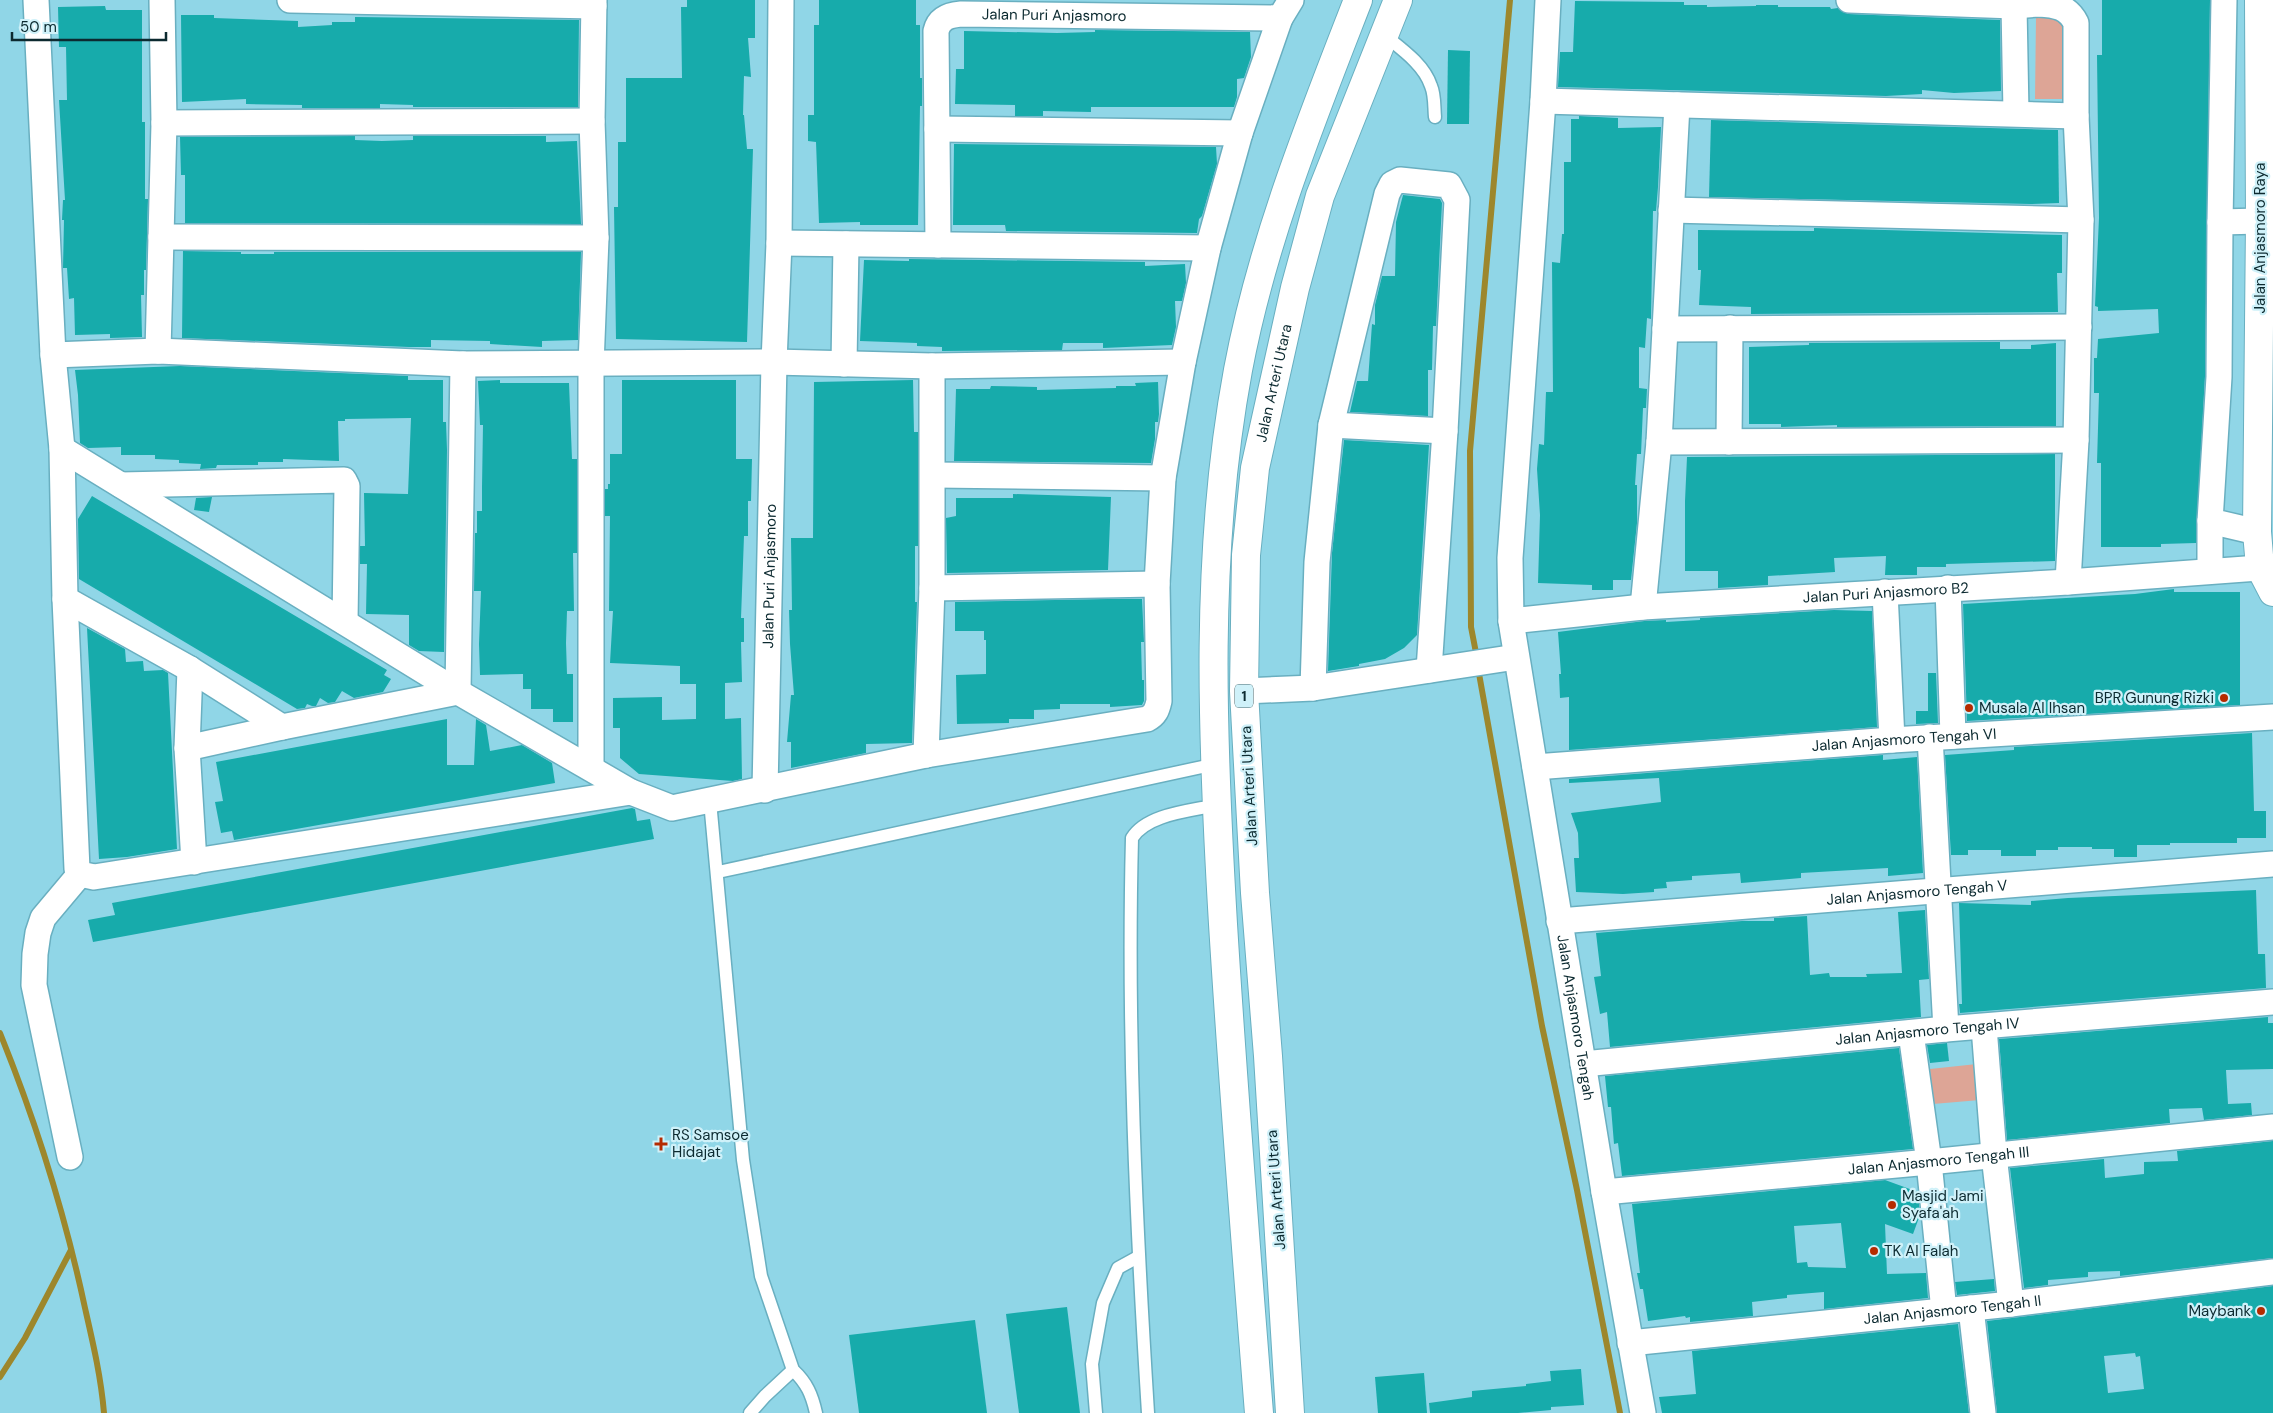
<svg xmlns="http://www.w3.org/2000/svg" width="2273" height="1413" font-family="'DM Sans',sans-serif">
<rect width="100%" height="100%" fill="#90d6e7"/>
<g fill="#dda596">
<path d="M2036 18H2063V99H2035Z"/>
<path d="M1977 1064 1980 1100 1933 1104 1930 1069Z"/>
</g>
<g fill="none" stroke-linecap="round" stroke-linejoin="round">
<g stroke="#9d872c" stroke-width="6">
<path d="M1477 658 1471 627 1470 451 1510 0"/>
<path d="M1478 668 1542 1026 1577 1190 1620 1413"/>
<path d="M0 1033C36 1122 65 1214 85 1308 93 1343 101 1377 104 1413"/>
<path d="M0 1377 25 1338 71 1250"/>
</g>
</g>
<g fill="#17abab" fill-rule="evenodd">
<path d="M687 0H755V38H748L751 77 744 76 743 115H744L747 149H753L747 342 616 339 614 207H618V142H626V78H682L681 7H687Z"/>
<path d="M819 0H916V25H920V78H922V106H920L918 225H860V222L819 223 816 142 808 141V115H814V25H819Z"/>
<path d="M2102 0H2210L2205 376 2196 543 2161 544V547H2101V463H2097L2099 393H2094V358H2097L2098 339 2159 333 2158 309 2098 311V307L2095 306 2099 218 2097 55H2102Z"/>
<path d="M1575 1 1684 2V5H1707V7L1756 6V5H1778V7H1830L1831 9 1838 8 1848 14 2000 20 2001 91 1954 93 1922 90V94L1886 96 1558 87 1560 52H1573Z"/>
<path d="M105 6 106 10H142V122H145V199H148L146 270H144V295H141L142 337 110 338V334L75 335 74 298 69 299 67 268H63L64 220H62L63 200H65L59 100H67L66 47H59L58 7Z"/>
<path d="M181 15H214V18L298 21V27L332 25V22H355V17L579 20 578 107H413V105L380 104V108H302V105L246 104V99L182 102Z"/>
<path d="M1095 30 1250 32 1251 57 1244 78 1237 79V97L1234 107H1091V112L1043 111V116H1015V105L955 104 956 69H964V31L1057 33 1095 32Z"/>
<path d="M1448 50 1470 51 1469 124H1447Z"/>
<path d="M1579 116 1618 118V128L1661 127 1658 187 1656 211H1653L1651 319 1647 318 1645 348 1639 347V388L1647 389 1646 408H1643L1641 454H1637L1635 485H1637V523L1631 580H1613V590H1592V585L1538 583 1540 515 1537 469 1539 444 1544 445 1546 392H1553L1552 262 1560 263 1562 234H1564V162H1571V119H1579Z"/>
<path d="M1711 120 2058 130 2059 203 2031 204 1709 197Z"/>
<path d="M355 136V140L382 141 413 140V136H546V142L577 141 581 224 185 223V175H181L180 137Z"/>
<path d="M954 144 1216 147 1217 164 1202 216 1199 219 1197 233 1006 231 1005 225H953Z"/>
<path d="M1403 195 1440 199 1442 203 1436 326H1433L1432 370H1428V416L1350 412 1357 381H1368L1372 324 1375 325V305L1382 276H1395L1396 222Z"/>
<path d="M1814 228 2062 235V273H2057L2058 312 1751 314V307L1699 305 1701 270H1698V230L1814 231Z"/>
<path d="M183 251 241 252V254H274V252H581L578 340 542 341V347L490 344V341L431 340V347H409L182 338Z"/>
<path d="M909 259 1145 262V266L1185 264 1186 283 1182 301H1175L1176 327 1172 345 1103 348V343H1063L1062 350 942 351V347L917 346V343L860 341 864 260 909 261Z"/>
<path d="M2000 342V349H2031V345L2056 343V426L1837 427V425L1781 427V424H1749V347L1809 345V343Z"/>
<path d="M180 366 408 376V380H443V422H446L447 450 444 652 419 651 409 645V615L366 614 367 564H360V546H365L364 493 408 494 411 418 345 419V421H338L339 461 283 459V462H258V465H217L216 468 200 469 201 464 179 463V460L155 459V455H121V447L88 448 80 443 78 395 75 370Z"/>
<path d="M500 380V383H569L572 459H577V553H573L574 611H567L566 643 567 674H573V722H553V709H531V689H523V674L480 675 479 644 481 591H474L475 533H477V511H482V487L483 425H480L478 381Z"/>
<path d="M622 380H736V459H752L751 501H748V536H744L741 618H744V642H741L742 682 725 683V719L741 718 742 779 733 781 639 774 620 758V728H613V698L662 697V720L696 719V684H680V666L610 663 613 611H609L610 516H605V489H608V484H610V454H622Z"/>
<path d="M913 380 914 432H918V546H915V602H917L912 743 866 744V753L791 768V742H787L791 695H794L790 644 789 610H792L791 538H813L814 382Z"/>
<path d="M1158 382 1159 414 1158 422H1155V439L1151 463 954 461 956 389H990L991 386 1037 387V390L1116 388V386H1136L1135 383Z"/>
<path d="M1344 440 1429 445 1417 635 1404 648 1385 659 1359 664V666L1328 671 1332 553Z"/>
<path d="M2055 454V561L1946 564V567H1917V575H1885L1886 556 1834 558 1835 572 1768 576V585L1718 588V571H1685V501L1687 457Z"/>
<path d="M1013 494 1111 497 1108 570 947 573 946 518 956 516V498H1013Z"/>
<path d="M92 496 387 670 384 675 391 679 383 692 354 698 342 691 335 702 328 703 320 698 316 706H312L307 704 305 708 297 709 79 579 78 519Z"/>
<path d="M212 497 209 512 194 510 196 498Z"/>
<path d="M2174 589V592H2240V705L1967 721 1963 604 2135 594Z"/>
<path d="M1108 599H1142L1144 642H1141L1142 680H1144V701L1142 705 1110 707V704H1060V709L1034 710V719H1009V723L957 724 956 675 986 674V640H984V631H955V602Z"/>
<path d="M1834 610 1872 611 1877 727 1569 750V697L1560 698 1559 674H1561L1558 632 1644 621 1666 620V622L1700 620V618Z"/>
<path d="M87 628 125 649 126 662 143 661 144 671 163 670 168 673 177 849 127 857 99 859Z"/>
<path d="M1928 673H1936L1938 723 1916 724V711H1928Z"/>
<path d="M447 719V765H474L476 719 486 725 490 751 522 745 552 763 555 783 234 840 232 831 221 833 215 802 223 801 216 762Z"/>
<path d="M2252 733 2254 811H2266V838H2237V843H2170V845H2137V857H2114V849H2092V847H2058V850H2036V856H2001V850H1968V855H1951L1945 755 2014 750V747Z"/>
<path d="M1883 755V760L1917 757 1923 873 1888 876V868L1801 873V878L1741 883 1740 873 1692 876V880L1666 882 1667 888 1654 889V892L1623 894 1576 892 1574 858H1579L1578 833 1571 813 1661 802 1659 778 1569 783V779Z"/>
<path d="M632 808 635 809 637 821 650 819 654 839 93 942 88 920 115 915 112 903Z"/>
<path d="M2256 890 2258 954H2265L2266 988 1960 1013 1959 1004H1962L1959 903 2031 905V901L2068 898Z"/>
<path d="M1925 910 1929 979 1919 980 1921 1017 1610 1047 1607 1012 1600 1014 1594 977 1601 976 1596 933 1742 921H1774V918L1807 916 1810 975 1829 973 1830 977H1867L1866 974 1902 973 1898 912Z"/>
<path d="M2268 1017V1023H2273V1069L2226 1070 2228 1104 2251 1103 2252 1115 2204 1120 2202 1108 2169 1109 2170 1123 2007 1140 1999 1039Z"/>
<path d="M1947 1043 1949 1061 1930 1063 1927 1045Z"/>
<path d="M1899 1048 1913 1149 1622 1176 1618 1143 1614 1144 1611 1107H1608L1605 1076Z"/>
<path d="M2273 1141V1258L2128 1275 2120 1276V1271L2088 1272V1277L2048 1280V1285L2024 1288 2010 1168 2104 1159 2105 1178 2144 1174V1162L2178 1161 2177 1151Z"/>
<path d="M1885 1180 1918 1192 1920 1215 1913 1234 1885 1224 1887 1274 1926 1273 1928 1298 1824 1309V1292L1787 1295V1298L1752 1302 1753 1316 1690 1322V1317L1686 1318 1685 1316 1648 1321 1643 1289H1640L1637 1273H1640L1632 1204ZM1841 1223 1846 1268 1808 1267 1807 1262 1797 1263 1794 1226Z"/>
<path d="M1994 1279 1995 1291 1957 1295 1955 1282Z"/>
<path d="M2273 1286V1413H1997L1987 1321ZM2135 1353 2136 1357 2140 1356 2144 1389 2108 1393 2104 1356Z"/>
<path d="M1067 1307 1080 1413H1019L1006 1314Z"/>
<path d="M975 1320 987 1413H859L849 1335Z"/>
<path d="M1958 1324 1969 1413H1662L1659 1397 1696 1394 1692 1351Z"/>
<path d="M1581 1369 1584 1405 1551 1407V1410L1518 1413H1430L1429 1403 1472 1397V1391L1526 1386V1384L1551 1381 1550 1371Z"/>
<path d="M1424 1373 1427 1413H1378L1375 1377Z"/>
</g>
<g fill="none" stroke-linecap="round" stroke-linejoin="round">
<g stroke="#69afc0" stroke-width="15">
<g id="lane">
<path d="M1383 34C1400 48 1424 64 1431 86 1435 95 1434 107 1435 117"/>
<path d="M710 801 743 1160 761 1276 793 1370C807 1383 812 1395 816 1413"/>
<path d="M718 872 1216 764"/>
<path d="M750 1413 765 1396 793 1370"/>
<path d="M1096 1413 1092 1364 1103 1303 1118 1268 1138 1257"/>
<path d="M1148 1413C1136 1222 1127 1030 1132 838 1147 814 1190 811 1217 805"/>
</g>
</g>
<g stroke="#69afc0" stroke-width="28">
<g id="street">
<path d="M36 0 53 355 62 449 65 599 77 869 80 874 94 877 631 792"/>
<path d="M290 0 594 6"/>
<path id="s1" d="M1548 0 1543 101 1510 558 1511 621 1604 1192 1643 1413"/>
<path d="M1849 0 2014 6 2039 4"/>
<path d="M2039 0V4C2056 5 2068 7 2076 23V116L2081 220 2076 440 2068 582"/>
<path d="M2014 6 2016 113"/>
<path d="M1543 101 2076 116"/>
<path d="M164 123 592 121"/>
<path d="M937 129 1240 133"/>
<path d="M1671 210 2081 220"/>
<path d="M2220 222 2224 0"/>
<path d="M161 237 596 238"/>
<path d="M779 243 1208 248"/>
<path id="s2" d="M938 245 936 31C939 18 949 15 961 14L1280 18"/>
<path d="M1665 329 2079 327"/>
<path d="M158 351 164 123 162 0"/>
<path d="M53 355 158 351 463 364 774 362 932 366 1183 362"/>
<path d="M844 364 846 244"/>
<path d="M1331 425 1445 431"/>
<path d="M1659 442 2076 440"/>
<path d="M1729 442 1730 328"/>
<path d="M62 449 458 692 631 792 672 808 926 755 1147 719C1155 715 1157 710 1159 701L1157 584 1163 478 1183 362 1208 248 1240 133 1280 18 1291 0"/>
<path d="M934 475 1163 478"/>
<path d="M121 485 344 480 347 486 345 622"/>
<path d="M2257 532 2210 521 2219 377 2220 222 2260 221"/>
<path d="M2210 571V521"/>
<path d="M932 588 1157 584"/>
<path d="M1948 588 1953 736"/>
<path d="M1885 592 1892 740"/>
<path d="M65 599 190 669 282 727"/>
<path d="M1643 607 1659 442 1677 105"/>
<path id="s3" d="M1511 621 1643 607 2068 582 2273 567"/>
<path d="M190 669 187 748 194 862"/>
<path d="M1313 688 1317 562 1331 425 1387 194 1392 184 1400 180 1449 185 1457 200 1445 431 1429 670"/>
<path d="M1244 691 1313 688 1516 657"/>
<path d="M1930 737 1946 1029"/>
<path d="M187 748 282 727 458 692 463 364"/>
<path d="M926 755 932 588V366"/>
<path id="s4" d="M1535 767 1892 740 2273 717"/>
<path d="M591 768V365L596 238 592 121 594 0"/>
<path id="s5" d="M765 790 774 362 779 243 781 0"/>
<path id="s6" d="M1559 921 2273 864"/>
<path d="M1984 1027 1994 1155 2011 1304"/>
<path d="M1911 1033 1929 1162 1944 1311"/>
<path id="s7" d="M1583 1064 1946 1029 2273 1002"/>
<path d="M70 1157 34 985 35 954 38 933 43 918 80 874"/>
<path id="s8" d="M1604 1192 1929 1162 2273 1127"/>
<path d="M1971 1308 1983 1413"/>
<path id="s9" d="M1630 1343 2011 1304 2273 1272"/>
</g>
</g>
<g stroke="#69afc0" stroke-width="30">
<path id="secondary" d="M2259 0 2260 221 2257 532 2260 567 2273 592"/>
</g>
<g stroke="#69afc0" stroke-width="30">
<g id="highway">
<path d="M1259 1413C1246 1250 1233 1087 1223 924 1212 739 1204 553 1238 370 1262 242 1311 121 1358 0"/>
<path id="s10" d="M1290 1413 1268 1056 1255 893 1244 691 1246 555 1255 468 1295 288 1320 196 1398 0"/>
</g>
</g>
<use href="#lane" stroke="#fff" stroke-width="12"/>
<use href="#street" stroke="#fff" stroke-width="25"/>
<use href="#secondary" stroke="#fff" stroke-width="28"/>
<use href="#highway" stroke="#fff" stroke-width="28"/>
</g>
<g fill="#b52b00" stroke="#cff1f9" stroke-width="2">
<circle cx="2224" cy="698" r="5"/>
<circle cx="1969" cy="708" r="5"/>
<path d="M658.5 1136.5h5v5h5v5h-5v5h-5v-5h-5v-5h5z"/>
<circle cx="1892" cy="1205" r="5"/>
<circle cx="1874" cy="1251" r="5"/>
<circle cx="2261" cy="1311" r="5"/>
</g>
<g text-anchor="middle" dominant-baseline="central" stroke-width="4.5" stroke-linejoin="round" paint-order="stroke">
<rect fill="#cff1f9" stroke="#46666c" stroke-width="1" x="1235" y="684.5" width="18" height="23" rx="4"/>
<g font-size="14" font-weight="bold" fill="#0c2a30">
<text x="1244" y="696">1</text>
</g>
<g font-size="15" fill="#0c2a30" stroke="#cff1f9">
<text stroke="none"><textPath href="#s2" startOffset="340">Jalan Puri Anjasmoro</textPath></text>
<text transform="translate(2260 238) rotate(-90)">Jalan Anjasmoro Raya</text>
<text stroke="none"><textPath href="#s10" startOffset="1034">Jalan Arteri Utara</textPath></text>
<text stroke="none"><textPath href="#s5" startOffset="214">Jalan Puri Anjasmoro</textPath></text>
<text stroke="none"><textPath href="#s3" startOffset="376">Jalan Puri Anjasmoro B2</textPath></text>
<text stroke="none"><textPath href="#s4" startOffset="370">Jalan Anjasmoro Tengah VI</textPath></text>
<text transform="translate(1249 786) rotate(-93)">Jalan Arteri Utara</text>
<text stroke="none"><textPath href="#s6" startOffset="359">Jalan Anjasmoro Tengah V</textPath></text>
<text stroke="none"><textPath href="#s1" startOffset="1024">Jalan Anjasmoro Tengah</textPath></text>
<text stroke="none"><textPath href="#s7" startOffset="346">Jalan Anjasmoro Tengah IV</textPath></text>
<text stroke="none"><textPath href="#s8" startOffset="336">Jalan Anjasmoro Tengah III</textPath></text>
<text transform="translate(1276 1190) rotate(-94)">Jalan Arteri Utara</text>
<text stroke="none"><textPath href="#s9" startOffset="324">Jalan Anjasmoro Tengah II</textPath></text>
</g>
<g font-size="15" fill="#0c2a30" stroke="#cff1f9" text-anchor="start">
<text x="2214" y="698" text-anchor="end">BPR Gunung Rizki</text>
<text x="1979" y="708">Musala Al Ihsan</text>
<text x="672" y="1135">RS Samsoe<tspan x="672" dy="17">Hidajat</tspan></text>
<text x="1902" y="1196">Masjid Jami<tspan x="1902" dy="17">Syafa'ah</tspan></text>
<text x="1884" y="1251">TK Al Falah</text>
<text x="2251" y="1311" text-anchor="end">Maybank</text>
</g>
</g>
<path d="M12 32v8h154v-8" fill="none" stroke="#0c2a30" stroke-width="2.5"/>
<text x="20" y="32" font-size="15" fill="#0c2a30" stroke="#cff1f9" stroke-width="4" paint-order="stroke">50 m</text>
</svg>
